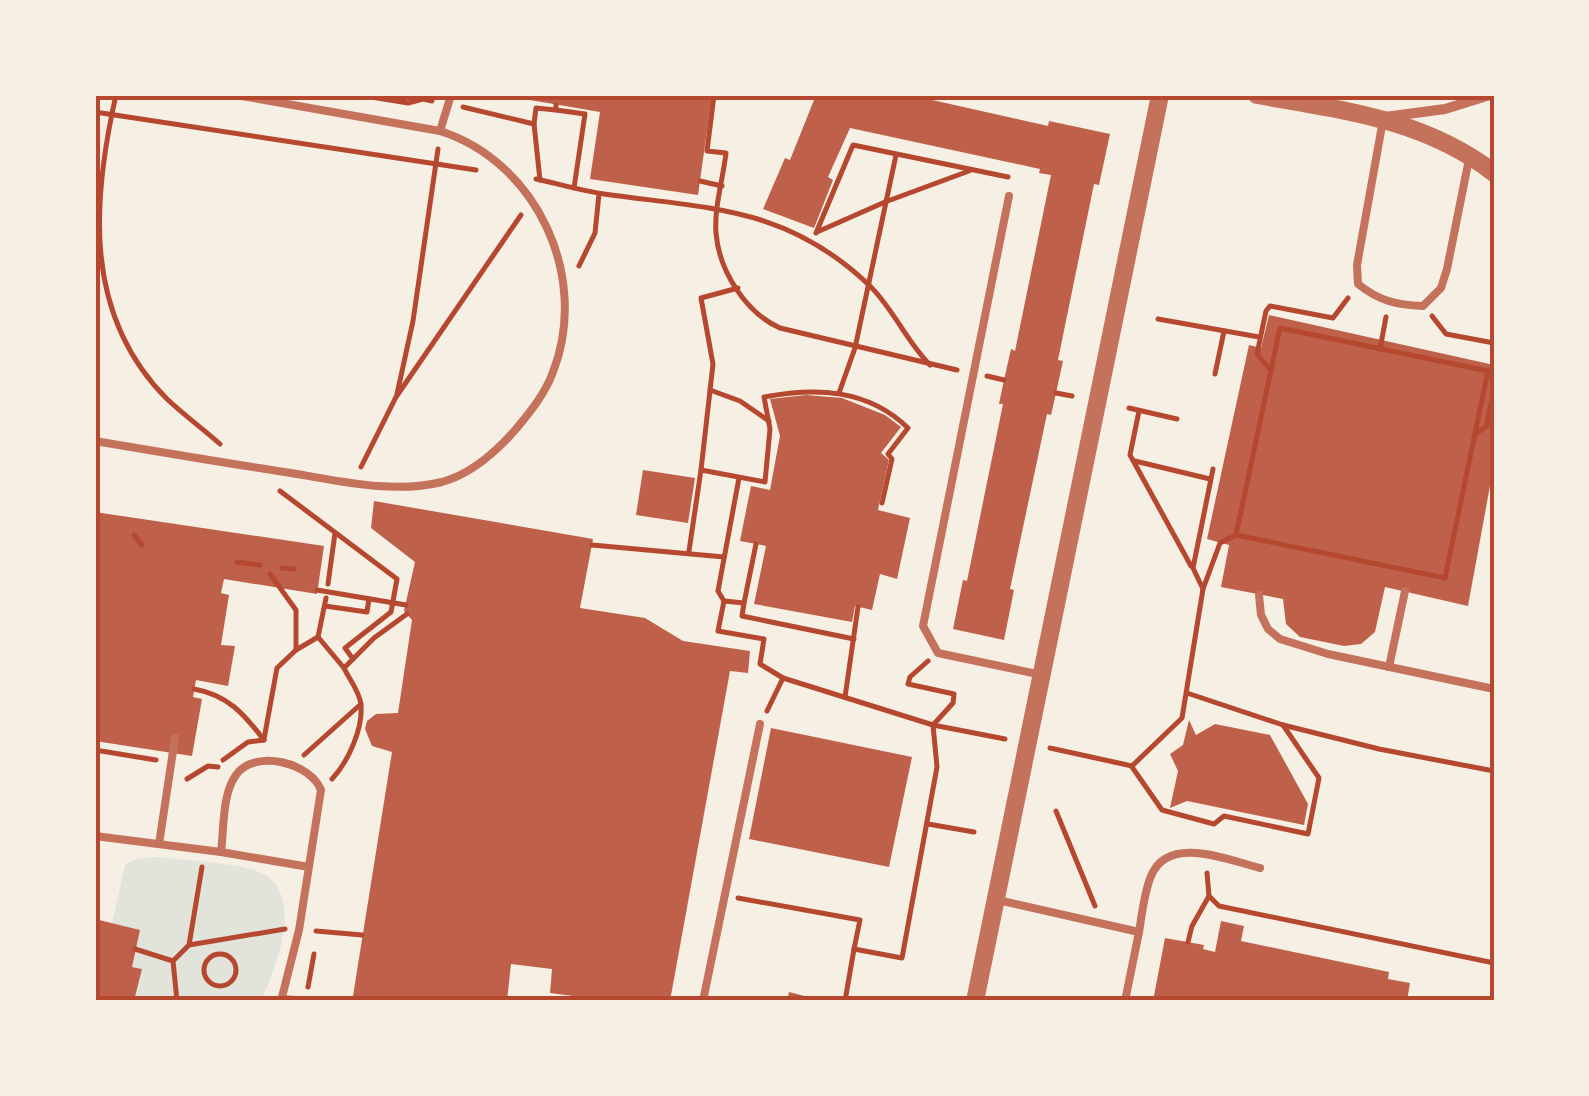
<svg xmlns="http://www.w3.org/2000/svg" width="1589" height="1096" font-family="Jost,sans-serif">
<rect width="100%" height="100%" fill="#f6efe4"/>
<path fill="#e2e4dc" d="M157 857C181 860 245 863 264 874 304 898 276 968 261 1001H134L142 969 132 967 140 930 112 923 125 865 136 859Z"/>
<g fill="#bf614a">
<path d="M501 95H712L698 195 590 179 600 112Z"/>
<path d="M816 95H910L1048 126 1049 121 1110 134 1099 185 1094 184 1058 360 1063 361 1056 393 1051 415 1047 414 1010 589 1014 590 1004 640 953 629 963 580 967 581 1003 404H999L1004 380 1011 349 1015 351 1051 175 1039 173 1040 169 850 128 828 177 833 180 814 228 763 209 785 158 790 160Z"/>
<path d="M1269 315 1494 365V464L1468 606 1385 587 1375 632 1361 644 1344 646 1300 637 1286 624 1283 599 1221 587 1229 545 1207 539 1249 345 1261 348Z"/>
<path d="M806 395 842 398 885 415 901 427 881 453 889 460 878 510 910 518 897 579 880 574 872 610 855 606 852 622 754 604 766 546 740 541 751 486 770 490 780 436 770 399Z"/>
<path d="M643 470 695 478 688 523 636 515Z"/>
<path d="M374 501 593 539 580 608 645 618 683 641 750 651 748 673 730 671 670 1001H611L550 993 552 969 511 964 507 1001H386L353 996 392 752 372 746 365 729 367 721 376 714 398 713 412 620 404 611 415 562 371 528Z"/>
<path d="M95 512 324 546 317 594 224 579 221 593 229 595 221 645 235 646 228 686 196 680 193 697 202 699 192 756 95 741Z"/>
<path d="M1189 720 1196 735 1215 724 1270 735 1308 804 1304 825 1187 801 1170 808 1178 771 1170 754 1183 745Z"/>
<path d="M771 728 912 757 889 867 749 839Z"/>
<path d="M95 919 140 930 132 967 142 969 134 1001H95Z"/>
<path d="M1221 921 1244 926 1241 941 1389 972 1388 979 1410 983 1407 1001H1153L1165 938 1204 945 1203 949 1215 952Z"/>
<path d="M789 992 820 1000V1001H787Z"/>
</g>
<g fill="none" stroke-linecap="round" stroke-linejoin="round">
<g stroke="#b5482f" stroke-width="5">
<path d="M116 95C92 201 83 315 167 399 184 415 203 429 220 444"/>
<path d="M359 95 408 103 423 99 432 101"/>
<path d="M714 95 707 151 726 153C723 179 714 208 716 233 719 271 746 313 780 328L957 370"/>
<path d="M556 105V110L585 114 574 188"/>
<path d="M463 107 534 124 540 180"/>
<path d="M95 112 476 170"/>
<path d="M534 124 536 108 556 110"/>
<path d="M536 179C559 184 582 191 604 194 710 209 786 206 869 285 893 308 906 341 930 365"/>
<path d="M700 181 722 186"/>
<path d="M817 232 885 202 969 171"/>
<path d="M816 233 853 145 1008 177"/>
<path d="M579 266 595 233 599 194"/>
<path d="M738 288 701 298 713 364 701 470 765 482 770 429 764 397C816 387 868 389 908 428L888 454 892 459 882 503"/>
<path d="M1432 316 1446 334 1494 343"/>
<path d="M1158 319 1259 337"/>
<path d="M1380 349 1386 317"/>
<path d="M1271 371 1257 354 1266 311 1270 306 1333 318 1348 298"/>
<path d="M1215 374 1224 331"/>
<path d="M987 376 1004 380"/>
<path d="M710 390 740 401 769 421"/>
<path d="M839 393 855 348 896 155"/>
<path d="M1056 393 1072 396"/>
<path d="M397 394 413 321 438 149"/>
<path d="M1129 408 1177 419"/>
<path d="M1139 411 1130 455 1191 566"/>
<path d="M1475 434 1486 427 1494 390"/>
<path d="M1135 461 1210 479"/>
<path d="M361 467 396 397 521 215"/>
<path d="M739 478 718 591 724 601 718 631 764 639 760 664 783 678 933 725 1005 739"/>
<path d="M280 491 397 579 391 612 345 648 353 659"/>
<path d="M1494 512V523"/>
<path d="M134 535 142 545"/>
<path d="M592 545 724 557"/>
<path d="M689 551 701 470"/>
<path d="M237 562 260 565"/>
<path d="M282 568 294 569"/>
<path d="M270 574 296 610V650"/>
<path d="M328 584 335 533"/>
<path d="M1203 589 1220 543 1236 535 1445 578 1488 371 1280 328 1236 535"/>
<path d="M317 590 406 605"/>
<path d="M724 601 744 603 756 544"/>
<path d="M744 603 742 616 854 639"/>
<path d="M325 606 367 612 369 599"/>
<path d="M318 637 344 668 374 638 407 614"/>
<path d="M194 689C228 695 244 714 264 740"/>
<path d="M1187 693 1283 725 1379 749 1494 771"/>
<path d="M845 697 858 607"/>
<path d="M767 711 783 678"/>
<path d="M264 739 277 668 296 650 318 637 326 598"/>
<path d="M1050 748 1132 766 1182 718 1203 589 1193 568 1213 469"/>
<path d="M95 750 156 760"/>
<path d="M304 755 361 704"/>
<path d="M223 760 248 742 264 740"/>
<path d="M1132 767 1162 810 1214 824 1224 816 1308 834 1319 778 1283 725"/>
<path d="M187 779 208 766 218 767"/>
<path d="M332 779C348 762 363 729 361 705 360 692 349 679 344 668"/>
<path d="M1056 811 1095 906"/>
<path d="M928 824 974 832"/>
<path d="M1207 873 1209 896 1219 906 1494 963"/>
<path d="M738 898 860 920 854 949 902 958 937 767 933 725 953 703 954 694 908 684 910 677 928 661"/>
<path d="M316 931 362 935"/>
<path d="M1188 942 1192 926 1209 896"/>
<path d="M189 945 285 929"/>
<path d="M135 949 173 961"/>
<circle cx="220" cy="970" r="16"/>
<path d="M308 987 314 954"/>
<path d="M177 1001 173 961 189 945 202 867"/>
<path d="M845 1001 854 949"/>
</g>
<g stroke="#c5725c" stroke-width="8">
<path d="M236 95 440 131 451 95"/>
<path d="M1383 120 1357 265 1358 284C1379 301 1397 305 1423 306L1441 288 1447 269 1469 159"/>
<path d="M1009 196 923 626 938 653 1042 675"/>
<path d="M95 441C160 452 225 463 291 473 340 481 393 494 442 482 471 474 497 451 516 429 530 412 545 394 553 372 590 277 537 162 440 131"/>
<path d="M1259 595 1261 615 1268 629 1280 639 1328 654 1494 689"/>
<path d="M1389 667 1405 591"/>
<path d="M95 836 221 852"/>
<path d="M159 844 175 738"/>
<path d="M998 900 1139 932 1125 1001"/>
<path d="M1139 932C1142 914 1144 893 1151 876 1168 834 1228 860 1260 868"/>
<path d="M282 999 310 1001"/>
<path d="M281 1001 299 930 321 790C311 763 255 748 236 775 222 794 224 829 221 852L309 867"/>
<path d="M703 1001 760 724"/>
</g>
<path stroke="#c5725c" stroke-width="10" d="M1385 117 1445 109 1490 95"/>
<g stroke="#c5725c" stroke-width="18">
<path d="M1257 95C1342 110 1424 119 1494 173"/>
<path d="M975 1001 1160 95"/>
</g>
</g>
<rect width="1589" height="1096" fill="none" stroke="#f6efe4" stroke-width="195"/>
<rect x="98" y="98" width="1394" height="900" fill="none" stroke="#b5482f" stroke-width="4"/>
</svg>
